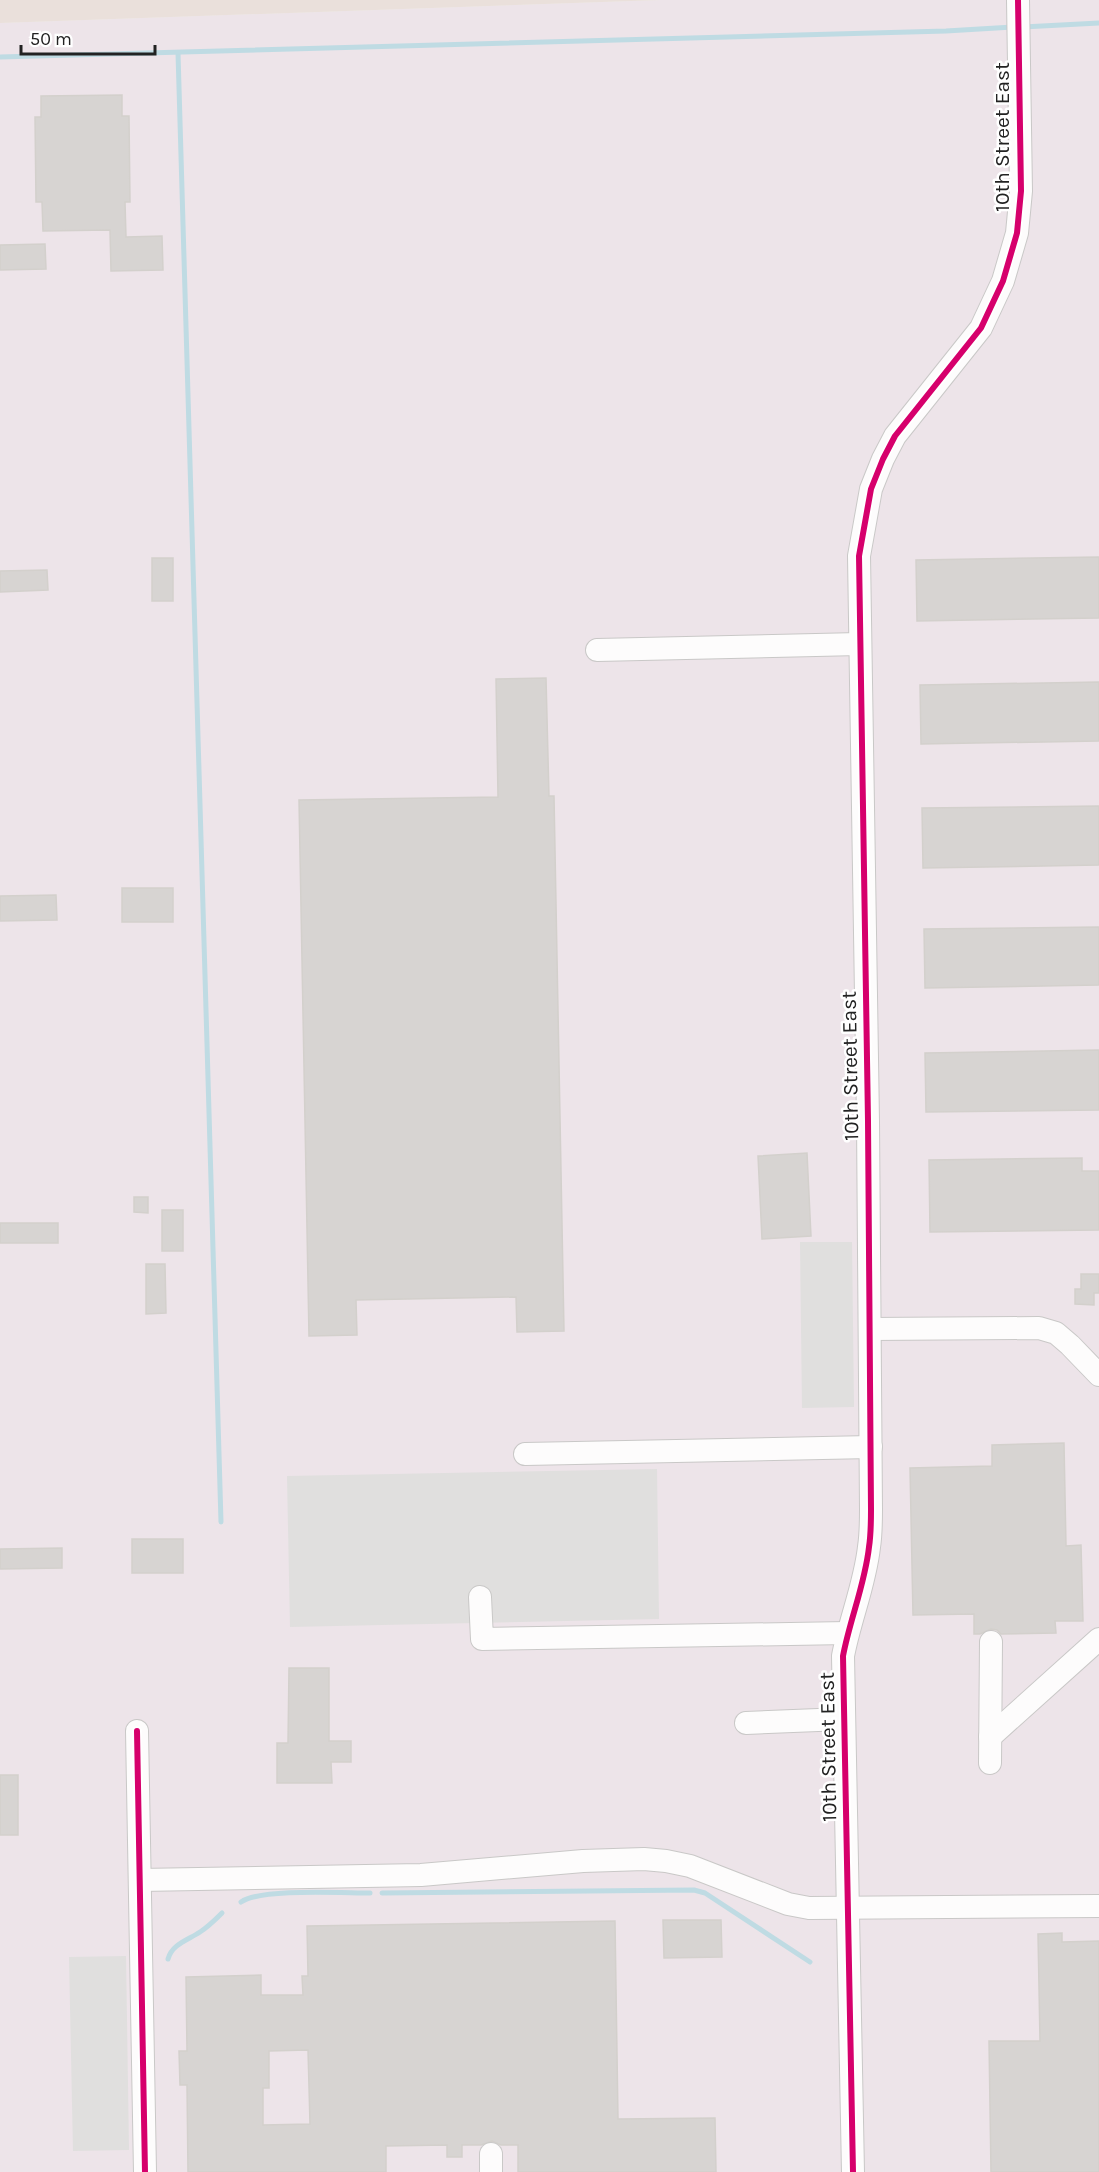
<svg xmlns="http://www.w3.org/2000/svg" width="1099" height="2172" font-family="Karla,sans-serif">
<rect width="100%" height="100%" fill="#f0eeeb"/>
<path fill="#ede4e9" d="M660 0H1099V2172H0V23Z"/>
<path fill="#eae0db" d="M0 0H660L0 23Z"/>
<g fill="#e0dfde">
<path d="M800 1242H852L854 1407 802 1408Z"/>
<path d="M657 1469 659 1619 290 1627 287 1476Z"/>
<path d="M126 1956 129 2150 73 2151 69 1957Z"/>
</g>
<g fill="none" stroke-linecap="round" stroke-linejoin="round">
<g stroke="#bfdbe3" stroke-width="5">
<path d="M1023 27 1099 23"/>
<path d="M178 53 221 1522"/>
<path d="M0 57 946 31 1013 27"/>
<path d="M382 1893 694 1890 705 1893 810 1962"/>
<path d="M241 1902C261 1888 342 1893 370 1893"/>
<path d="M168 1959C172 1944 188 1940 200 1932 208 1927 215 1920 222 1913"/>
</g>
</g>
<g fill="#d7d4d2" stroke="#d3d0cc" stroke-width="1.5" fill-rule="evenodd">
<path d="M122 95V116H129L130 202H125L126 237 162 236 163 270 111 271 110 230 43 231 42 202H36L35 117H41V96Z"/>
<path d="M45 244 46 269 0 270V245Z"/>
<path d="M1099 557V618L917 621 916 560Z"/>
<rect x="152" y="558" width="21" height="43"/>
<path d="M47 570 48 590 0 592V571Z"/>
<path d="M546 678 549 796H554L564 1331 517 1332 516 1297 356 1300 357 1335 309 1336 299 800 498 797 496 679Z"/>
<path d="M1099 682V741L921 744 920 685Z"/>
<path d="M1099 806V865L923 868 922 808Z"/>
<rect x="122" y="888" width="51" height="34"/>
<path d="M56 895 57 920 0 921V896Z"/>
<path d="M1099 927V985L925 988 924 929Z"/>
<path d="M1099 1050V1110L926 1112 925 1053Z"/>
<path d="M807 1153 811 1236 762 1239 758 1156Z"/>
<path d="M1082 1158V1171H1099V1230L930 1232 929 1160Z"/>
<path d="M134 1197H148V1213L134 1212Z"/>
<rect x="162" y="1210" width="21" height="41"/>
<rect x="0" y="1223" width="58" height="20"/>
<path d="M146 1264H165L166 1313 146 1314Z"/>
<path d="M1081 1274H1099V1293H1094V1305L1075 1304V1289H1081Z"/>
<path d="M1064 1443 1066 1546 1081 1545 1083 1621H1055L1056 1633 1001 1634 997 1630 991 1629 980 1634H974V1614L913 1615 910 1468 992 1466V1445Z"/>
<rect x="132" y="1539" width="51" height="34"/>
<path d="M62 1548V1568L0 1569V1549Z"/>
<path d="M289 1668H329V1741H351V1762H331L332 1783H277V1743H288Z"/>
<rect x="0" y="1775" width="18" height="60"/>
<path d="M663 1920H721L722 1957 664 1958Z"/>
<path d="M615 1921 618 2119 715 2118 716 2172H518V2145H501L492 2141 481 2145H462V2157H447V2145L386 2146V2172H188L187 2085H180L179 2051H187L186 1977 261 1975V1995H303L302 1976H308L307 1926ZM308 2050 310 2124 263 2125V2088H269V2051Z"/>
<path d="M1062 1933V1942L1099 1941V2172H991L989 2041H1040L1038 1934Z"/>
</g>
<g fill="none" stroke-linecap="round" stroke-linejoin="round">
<g stroke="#c9c8c7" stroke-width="24">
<g id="minor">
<path d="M597 650 859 644"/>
<path d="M870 1329 1039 1328 1056 1333 1070 1345 1099 1375"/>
<path d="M525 1454 871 1447"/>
<path d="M480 1597 482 1639 847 1633"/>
<path d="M746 1723 843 1719"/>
<path d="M137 1731 145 2172"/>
<path d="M990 1737 1099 1639"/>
<path d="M990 1763 991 1642"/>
<path d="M140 1880 421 1875 583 1861 644 1859 666 1861 690 1866 788 1904 809 1908 1099 1906"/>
<path d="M491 2154V2172"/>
<path d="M853 2172 843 1656C850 1619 865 1584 869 1547 871 1534 871 1522 871 1509L868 1121 859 556 871 489 883 459 895 436 981 328 1003 281 1017 233 1021 191 1018 0"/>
</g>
</g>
<use href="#minor" stroke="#fdfcfc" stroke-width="22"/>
<g stroke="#fff" stroke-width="10">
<g id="cycleway">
<path d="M137 1731 145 2172"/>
<path d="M853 2172 843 1656C850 1619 865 1584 869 1547 871 1534 871 1522 871 1509L868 1121 859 556 871 489 883 459 895 436 981 328 1003 281 1017 233 1021 191 1018 0"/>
</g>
</g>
<use href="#cycleway" stroke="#d6006c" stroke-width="6"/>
</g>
<g text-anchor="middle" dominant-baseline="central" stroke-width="5" stroke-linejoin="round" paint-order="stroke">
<g font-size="21" fill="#222" stroke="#fff">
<text transform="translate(1002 137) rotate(-90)">10th Street East</text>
<text transform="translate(850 1066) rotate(-91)">10th Street East</text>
<text transform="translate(828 1747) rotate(-91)">10th Street East</text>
</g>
</g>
<path d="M21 45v9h134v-9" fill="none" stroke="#222222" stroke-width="3"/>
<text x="30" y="45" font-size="18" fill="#222222" stroke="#ffffff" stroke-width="4.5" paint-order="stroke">50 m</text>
</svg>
